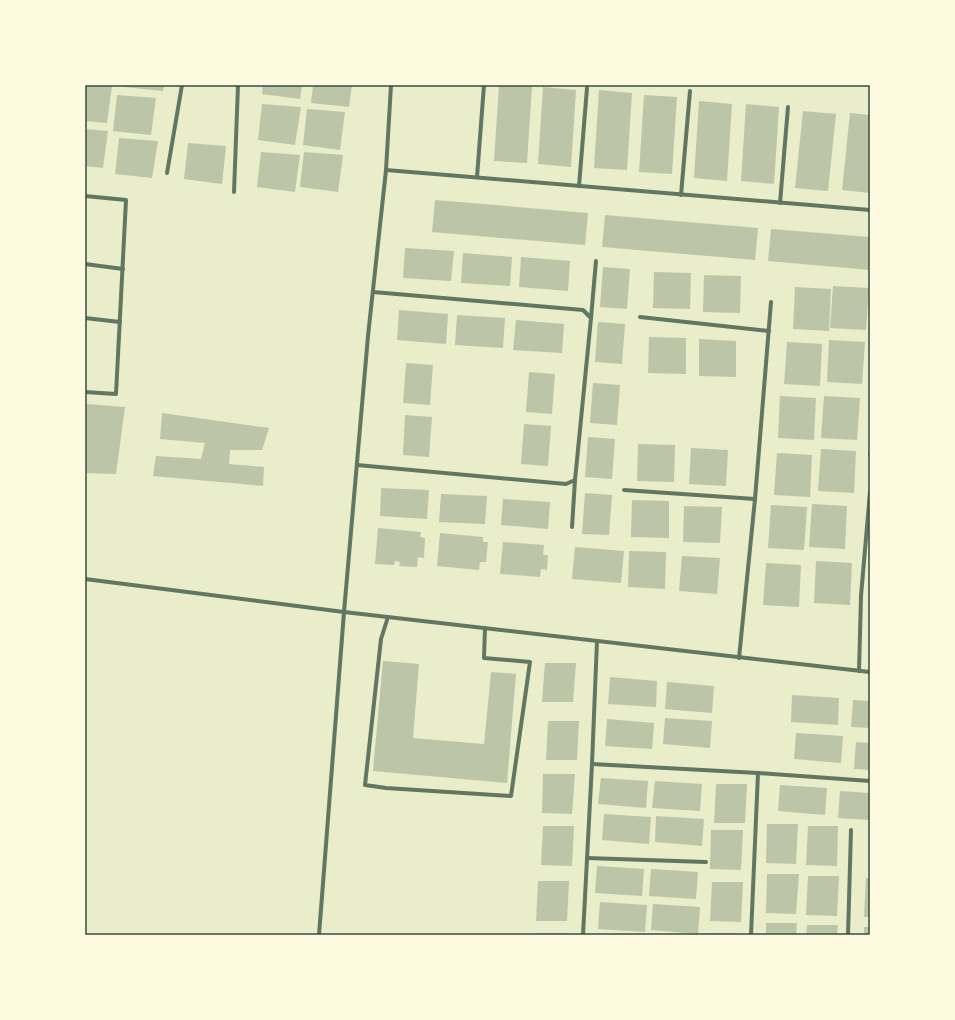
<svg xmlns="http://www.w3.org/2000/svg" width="955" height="1020" font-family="Merriweather,serif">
<rect width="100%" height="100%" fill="#e9edc9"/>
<g fill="#bcc5a7">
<path d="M85 85 112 86 107 123 85 121Z"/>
<path d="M126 85H164L163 91 125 87Z"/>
<path d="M263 85H302L300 99 262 94Z"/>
<path d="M313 85H352L349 107 311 103Z"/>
<path d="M499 85 532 86 527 163 494 161Z"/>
<path d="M543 87 576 90 571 167 538 164Z"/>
<path d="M599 90 632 93 627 170 594 168Z"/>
<path d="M117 95 156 98 151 135 113 131Z"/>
<path d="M644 95 677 97 672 174 639 172Z"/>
<path d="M699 101 732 104 727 181 694 178Z"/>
<path d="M262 104 301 107 295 145 258 140Z"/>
<path d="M746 104 779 107 774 184 741 181Z"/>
<path d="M307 109 345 112 340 150 303 145Z"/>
<path d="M803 111 836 114 828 191 795 188Z"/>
<path d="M850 113 870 115V193L842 190Z"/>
<path d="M85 129 108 131 103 168 85 166Z"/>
<path d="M119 138 158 141 152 178 115 174Z"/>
<path d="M188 143 226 146 222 184 184 179Z"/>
<path d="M261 152 300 155 295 192 257 187Z"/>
<path d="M304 152 343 155 338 192 300 187Z"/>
<path d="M435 200 588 213 585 245 432 232Z"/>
<path d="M605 215 758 228 755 260 602 247Z"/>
<path d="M771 229 870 237V270L768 261Z"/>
<path d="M405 248 454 251 451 281 403 278Z"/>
<path d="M463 253 512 257 510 286 461 283Z"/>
<path d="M521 257 570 261 568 291 519 287Z"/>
<path d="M603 267 630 269 627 309 600 307Z"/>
<path d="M654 272 691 273 690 309 653 308Z"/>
<path d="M704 275 741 276 740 313 703 312Z"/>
<path d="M833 286 869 288 866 330 830 328Z"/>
<path d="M795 287 831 289 829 331 793 329Z"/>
<path d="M399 310 448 314 446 344 397 340Z"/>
<path d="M457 315 505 318 503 348 455 345Z"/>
<path d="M516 320 564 324 562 353 513 350Z"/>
<path d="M598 322 625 324 622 364 595 362Z"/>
<path d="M649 337 686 338V374L648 373Z"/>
<path d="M699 339 736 341V377L699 376Z"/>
<path d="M829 340 865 342 862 384 827 382Z"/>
<path d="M787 342 822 344 820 386 784 384Z"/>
<path d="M406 363 433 365 430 405 403 403Z"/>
<path d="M529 372 555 374 552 414 526 412Z"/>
<path d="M593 383 620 385 617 425 590 423Z"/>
<path d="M780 396 816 398 814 440 778 438Z"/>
<path d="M824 396 860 398 857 440 821 438Z"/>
<path d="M85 404 125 407 116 474 85 473Z"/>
<path d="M162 413 269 428 262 450H230L229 464 264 467 263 486 153 476 156 456 201 459 205 443 160 439Z"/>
<path d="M405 415 432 417 429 457 403 455Z"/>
<path d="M524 424 551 426 548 466 521 464Z"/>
<path d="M588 437 615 439 612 479 585 477Z"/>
<path d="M638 444 675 445 674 482 637 481Z"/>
<path d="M691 448 728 450 726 486 689 484Z"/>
<path d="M821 449 856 451 854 493 818 491Z"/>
<path d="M777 453 812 455 810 497 774 495Z"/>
<path d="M381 488 429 490 427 519 380 516Z"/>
<path d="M585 493 612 495 609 535 582 534Z"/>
<path d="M441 494 487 496 485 524 439 522Z"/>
<path d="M503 499 550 502 548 529 501 525Z"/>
<path d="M632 500 669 501V538L631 537Z"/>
<path d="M812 504 847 506 845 549 809 547Z"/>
<path d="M771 505 807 507 804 550 768 548Z"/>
<path d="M684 506 722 507 720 543 683 542Z"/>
<path d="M378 528 421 532 420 537 425 538 424 558 418 557 417 567 399 566 400 562 395 561 394 565 375 564Z"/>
<path d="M440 533 483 537V542H488L486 562H480L479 570 437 566Z"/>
<path d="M503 542 544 545 543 555H548L547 570 541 569 540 577 500 574Z"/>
<path d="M575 547 624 551 621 583 572 579Z"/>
<path d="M629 551 666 552 665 589 628 587Z"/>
<path d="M682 556 720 558 717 594 679 591Z"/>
<path d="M816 561 852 563 850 605 814 603Z"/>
<path d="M766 563 801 565 799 607 763 605Z"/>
<path d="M383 661 419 664 413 738 484 744 491 672 516 674 507 783 373 771Z"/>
<path d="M545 663H576L573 702H542Z"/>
<path d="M610 677 657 681 656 707 608 704Z"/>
<path d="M667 682 714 686 712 713 665 709Z"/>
<path d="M792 695 839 698 838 725 791 722Z"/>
<path d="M853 700 870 701V728L851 727Z"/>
<path d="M665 718 712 721 710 748 663 744Z"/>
<path d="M607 719 654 723 652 749 605 746Z"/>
<path d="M548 721H579L577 760H546Z"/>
<path d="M796 733 843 736 841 763 794 759Z"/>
<path d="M856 742 870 743V770L854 769Z"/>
<path d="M543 774H575L572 814 542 813Z"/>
<path d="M601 778 648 781 646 808 598 804Z"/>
<path d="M655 781 702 784 700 811 652 808Z"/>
<path d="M716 784H747L745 823H714Z"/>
<path d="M780 785 827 788 825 815 778 811Z"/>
<path d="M840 791 870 793V820L838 818Z"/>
<path d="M604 814 651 817 649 844 602 840Z"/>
<path d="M656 816 704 819 702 846 655 842Z"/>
<path d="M767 824H798L796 864 766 863Z"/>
<path d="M543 826H574L572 866 541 865Z"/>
<path d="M808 826H838L837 866 806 865Z"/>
<path d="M711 830H743L741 870 710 869Z"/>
<path d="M597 866 644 869 642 896 595 893Z"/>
<path d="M651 869 698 872 696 899 649 896Z"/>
<path d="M767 874H799L796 914 766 913Z"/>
<path d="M808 876H839L837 916 806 915Z"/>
<path d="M866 878H870V917H864Z"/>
<path d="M538 881H569L567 921H536Z"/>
<path d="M712 882H743L741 922 710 921Z"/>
<path d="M600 902 647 905 645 932 598 929Z"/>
<path d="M653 904 700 907 698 934 651 930Z"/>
<path d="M766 923H797L796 935H766Z"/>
<path d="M807 925H838L837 935H806Z"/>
<rect x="864" y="927" width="6" height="8"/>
<rect x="536" y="933" width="31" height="2"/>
<rect x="706" y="933" width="31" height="2"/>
</g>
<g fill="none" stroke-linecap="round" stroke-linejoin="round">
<g stroke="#617663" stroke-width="4">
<path d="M391 85 386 170 368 336 344 612 870 672"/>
<path d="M386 170 870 210"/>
<path d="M167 173 182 85"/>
<path d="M477 177 484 85"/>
<path d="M579 186 587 88"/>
<path d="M234 192 238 85"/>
<path d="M681 195 690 91"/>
<path d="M85 196 126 200 116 394 85 392"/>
<path d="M780 203 788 107"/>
<path d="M85 264 123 269"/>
<path d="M640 317 769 331"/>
<path d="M85 318 120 322"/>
<path d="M591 318 596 261"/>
<path d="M870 454V455"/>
<path d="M357 465 566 484 575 480 591 318 583 310 373 292"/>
<path d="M624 490 755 499"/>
<path d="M572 527 575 480"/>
<path d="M85 579 344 612 319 935"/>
<path d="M388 617 381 639 365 785 386 788 511 796 530 662 484 658 485 628"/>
<path d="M597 641 592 764 758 773 870 781"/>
<path d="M739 658 755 499 771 302"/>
<path d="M859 671 861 596 870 492"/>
<path d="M587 858 706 862"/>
<path d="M583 935 592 764"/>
<path d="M751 935 758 773"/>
<path d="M848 935 851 830"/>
</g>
</g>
<rect width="955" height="1020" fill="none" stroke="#fefae0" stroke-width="172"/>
<rect x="86" y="86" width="783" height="848" fill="none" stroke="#344e41" stroke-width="1.5"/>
</svg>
